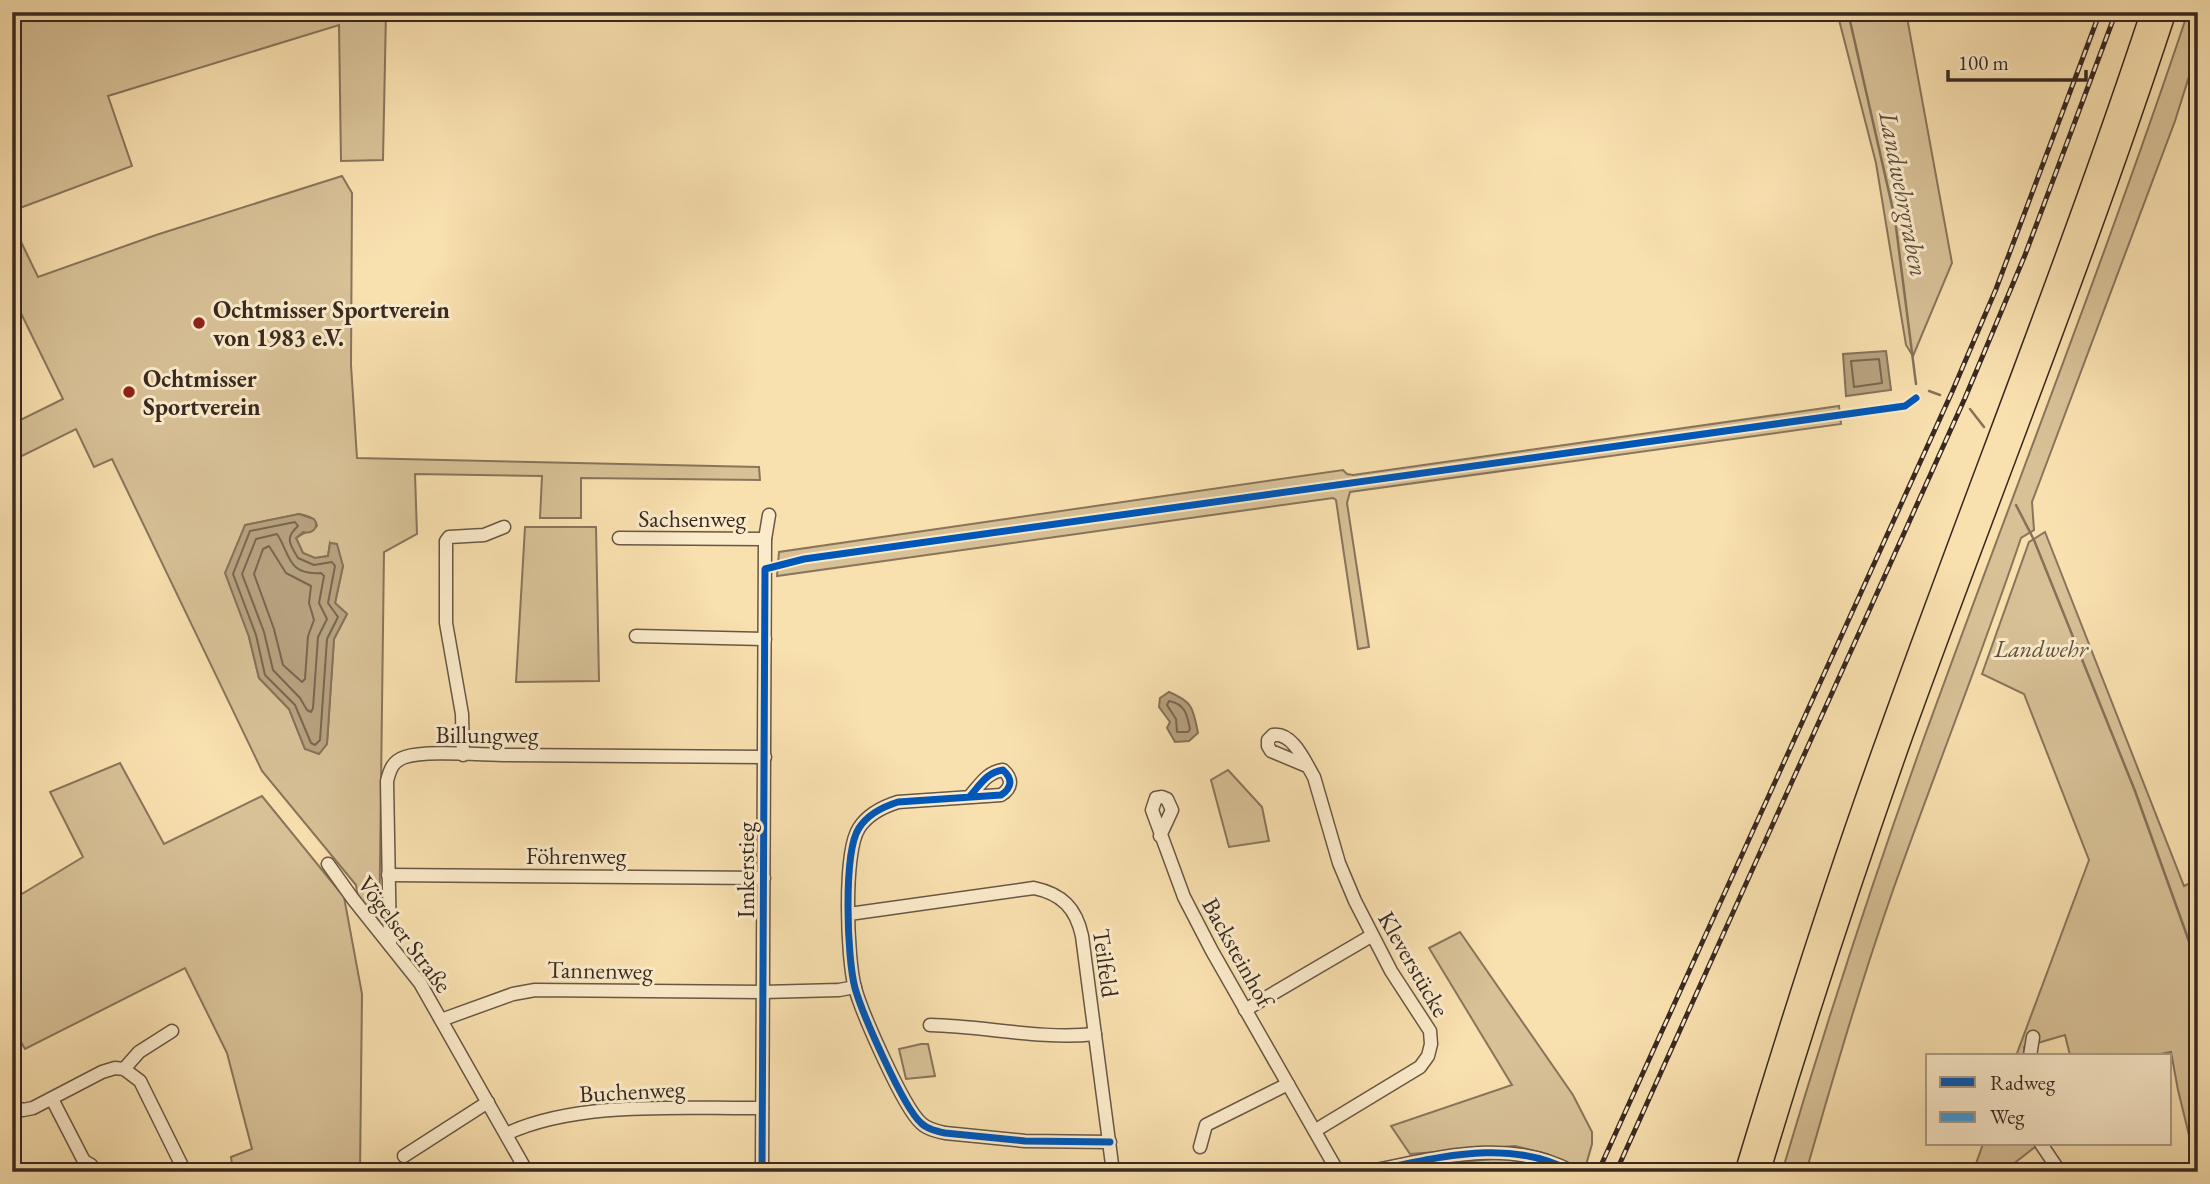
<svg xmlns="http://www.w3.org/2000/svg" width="2210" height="1184" font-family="'EB Garamond',serif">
<rect width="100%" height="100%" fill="#f9e0af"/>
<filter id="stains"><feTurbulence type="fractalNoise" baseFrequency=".00286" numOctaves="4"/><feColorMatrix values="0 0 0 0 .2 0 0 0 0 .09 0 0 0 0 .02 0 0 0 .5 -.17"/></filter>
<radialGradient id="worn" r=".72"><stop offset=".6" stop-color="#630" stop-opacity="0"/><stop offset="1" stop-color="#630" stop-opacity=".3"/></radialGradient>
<g fill="#d8c197" stroke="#88755c" stroke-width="2" fill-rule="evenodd">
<path d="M12 12H386L383 160 341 161 339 25 108 96 132 166 12 211Z"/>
<path d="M1837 12H1906L1952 263 1913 356 1906 345 1876 163Z"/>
<path d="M2188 12H2198V48L2175 121 2032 502 2034 530 2021 538C1981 657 1934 774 1892 893 1860 985 1833 1078 1806 1172H1782C1824 1030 1870 889 1920 749 2009 503 2105 260 2188 12Z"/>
<path d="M342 176 352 193 351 365 357 458 759 467 760 480 581 478V518H540L542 476 415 474 417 534 384 552 379 941 358 900 356 885 262 771 112 459 94 467 76 429 12 461V424L63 399 12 295V223L38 277 156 235ZM299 514C306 516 316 517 317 526L296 538 303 553 315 558 328 556 330 543 343 566 335 603 347 614 334 639 327 743 305 749 289 709 259 678 249 637 245 525Z"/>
<path d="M1839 406 1841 424 1350 492 1347 503 1369 647 1358 649 1336 500 1333 498 777 576 779 552 1343 470 1347 474 1353 475Z"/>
<path d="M525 527H596L599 681 516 682Z"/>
<path d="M2045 532 2184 886 2198 879V1172L2178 1090 2171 1052 2151 1056H2074V1054L2070 1055 2065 1035 2024 1047 2025 1056H2016L2089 860 2024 694 1982 674 2029 542Z"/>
<path d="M120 763 164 844 262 796 344 897 362 994 360 1172H233L231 1157 252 1149 227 1053 185 968 25 1049 12 1026V900L83 857 50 792Z"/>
<path d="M1228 770 1262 807 1269 841 1229 847 1211 780Z"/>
<path d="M1460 932 1573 1095 1592 1132V1144L1584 1172 1547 1154 1515 1146 1410 1154 1391 1126 1512 1085 1429 948Z"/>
<path d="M921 1044H928L935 1076 906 1079 899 1049Z"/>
<path d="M1983 1144H2035V1147L2003 1172H1973Z"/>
<path d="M1505 1158 1540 1164 1559 1172H1440L1439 1168 1461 1162Z"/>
</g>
<g fill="#b7a27f" stroke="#847259" stroke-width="2">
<path d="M1886 351 1891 390 1846 396 1843 354Z"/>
<path d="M299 514 314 519 316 523C317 530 310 534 303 532L296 538 303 553 315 558 328 556 330 543 337 544 343 566 335 603 347 614 334 639 327 744 319 754 305 749 289 709 259 678 249 637 225 573 245 525Z"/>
<path d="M1169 692C1193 702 1193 708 1198 733L1189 741 1175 742 1167 728 1170 722 1159 707 1160 698Z"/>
</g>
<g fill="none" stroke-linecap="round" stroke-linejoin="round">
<g stroke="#786650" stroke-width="2">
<path d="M1879 359 1882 383 1854 387 1851 361Z"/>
<path d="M295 522 298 526C285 538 289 543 298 558L314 565 332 562 335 566 328 603 338 617 327 639 320 740 315 745 311 743 295 705 265 675 256 635 233 574 250 531Z"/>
<path d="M277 534C290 553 287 576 321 573L324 576 319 603 327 619 318 637 313 708 311 712 307 710 300 698 273 670 264 632 242 574 256 539Z"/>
<path d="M269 546 286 573 311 586 309 603 314 620 308 636 305 679 302 682 283 665 274 629 254 574 263 549Z"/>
<path d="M1169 701C1185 704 1187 714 1190 729L1188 732H1177L1176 719 1167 705Z"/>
</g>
<g stroke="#847259" stroke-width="2.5">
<path d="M1848 12 1895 219 1916 384"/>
<path d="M1929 391 1940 395"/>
<path d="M1970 409 1984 427"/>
<path d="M2016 505 2034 540 2135 791 2195 958 2198 972"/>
</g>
<g stroke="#685744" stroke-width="15">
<g id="minor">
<path d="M619 538 765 539"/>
<path d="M636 636 765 639"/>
<path d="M463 755 462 714 446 623V541L449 537 484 535 504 527"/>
<path d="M1307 766 1271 751 1268 746V740L1273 735C1293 732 1305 762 1314 777L1339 863 1355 901 1391 971 1430 1031 1431 1044 1428 1056 1420 1067 1316 1130"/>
<path d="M970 796C980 785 987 772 1003 770 1013 779 1012 788 1001 795L898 802C882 807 868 814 859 828 843 852 847 959 855 988 862 1013 903 1107 921 1123 927 1129 936 1131 945 1133L1025 1141 1110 1142"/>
<path d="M1160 836 1172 810 1167 799 1162 797 1156 798 1152 810 1184 897 1212 951 1338 1172"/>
<path d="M328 864 353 899 420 983 527 1172"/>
<path d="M388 875 764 878"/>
<path d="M849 914 1034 888C1062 894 1076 908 1082 936L1113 1172"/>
<path d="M390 945 387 781C390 769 393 761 405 757 426 750 482 755 507 755 593 756 679 756 765 757"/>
<path d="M1245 1010 1371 936"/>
<path d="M441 1020 513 994 535 990 763 992 839 990 855 987"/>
<path d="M930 1025C985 1026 1040 1040 1095 1034"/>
<path d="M2030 1056 2033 1037"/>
<path d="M124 1069 139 1052 172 1031"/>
<path d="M52 1099 84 1161 91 1165 95 1172"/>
<path d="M12 1106 23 1110 33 1108 102 1072 115 1068 124 1069 140 1081 185 1172"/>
<path d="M506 1134C579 1100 682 1109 762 1108"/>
<path d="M2041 1144 2060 1172"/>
<path d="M1200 1147 1206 1125 1288 1084"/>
<path d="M404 1156 488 1102"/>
<path d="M762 1172 765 539 769 515"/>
<path d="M1365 1172C1435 1159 1507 1136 1573 1172"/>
</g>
</g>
<g stroke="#382921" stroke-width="22">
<g id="highway">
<path d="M1745 1172C1789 1026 1835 881 1887 738 1974 495 2070 257 2151 12"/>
<path d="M1760 1172C1803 1028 1850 885 1900 743 1988 499 2085 259 2166 12"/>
</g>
</g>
<use href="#minor" stroke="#fbebcb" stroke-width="12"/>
<use href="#highway" stroke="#f9e0af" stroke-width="19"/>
<g stroke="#382921" stroke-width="5">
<g id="rail">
<path d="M1598 1172 1952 392 1996 289 2100 12"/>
<path d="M1616 1172 1965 398 2025 255 2116 12"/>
</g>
</g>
<use href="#rail" stroke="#fbebcb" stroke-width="2.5" stroke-dasharray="8" stroke-linecap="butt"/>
<path stroke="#3e9ce0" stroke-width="5" stroke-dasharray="10 5" stroke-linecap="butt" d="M12 275 14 279"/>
<g stroke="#fbebcb" stroke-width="11">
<g id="cycleway">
<path d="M970 796C980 785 987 772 1003 770 1013 779 1012 788 1001 795L898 802C882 807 868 814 859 828 843 852 847 959 855 988 862 1013 903 1107 921 1123 927 1129 936 1131 945 1133L1025 1141 1110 1142"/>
<path d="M762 1172 765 569 804 559 1905 406 1916 398"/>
<path d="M1365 1172C1435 1159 1507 1136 1573 1172"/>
</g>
</g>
<use href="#cycleway" stroke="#0057b8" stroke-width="7"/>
</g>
<g fill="#8f2418" stroke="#fbebcb" stroke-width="2.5">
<circle cx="199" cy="323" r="7"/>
<circle cx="129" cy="392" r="7"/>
</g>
<g text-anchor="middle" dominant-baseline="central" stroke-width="6" stroke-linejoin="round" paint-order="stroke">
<g font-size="24" font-weight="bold" fill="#382921" stroke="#fbebcb" text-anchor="start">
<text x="213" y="309">Ochtmisser Sportverein<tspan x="213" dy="28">von 1983 e.V.</tspan></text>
<text x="143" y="378">Ochtmisser<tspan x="143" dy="28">Sportverein</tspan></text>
</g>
<g font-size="24" fill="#382921" stroke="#fbebcb">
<text x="692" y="518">Sachsenweg</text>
<text x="487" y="734">Billungweg</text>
<text x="576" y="855">Föhrenweg</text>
<text transform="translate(745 870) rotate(-90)">Imkerstieg</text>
<text transform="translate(405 934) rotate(53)">Vögelser Straße</text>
<text transform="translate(1238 952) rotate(61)">Backsteinhof</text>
<text transform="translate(1106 963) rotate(82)">Teilfeld</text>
<text transform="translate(1414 964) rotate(60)">Kleverstücke</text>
<text transform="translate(600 970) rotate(1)">Tannenweg</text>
<text transform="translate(632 1091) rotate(-3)">Buchenweg</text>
</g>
<g font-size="24" font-style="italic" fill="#604f3e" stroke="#fbebcb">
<text x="2041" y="648">Landwehr</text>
</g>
<g font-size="26" font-style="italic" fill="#5e4d3d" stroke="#fbebcb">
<text transform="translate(1904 194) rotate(79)">Landwehrgraben</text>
</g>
</g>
<rect width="2210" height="1184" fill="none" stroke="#f9e0af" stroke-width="42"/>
<rect x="14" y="14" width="2182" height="1156" fill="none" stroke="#382921" stroke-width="3.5"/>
<rect x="21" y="21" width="2168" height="1142" fill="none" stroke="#382921" stroke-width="2"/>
<rect x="1926" y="1054" width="245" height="91" fill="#fbebcb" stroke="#ad9d87" stroke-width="2"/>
<rect x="1940" y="1077" width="35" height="10" fill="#0057b8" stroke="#ad9d87" stroke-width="2"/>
<text x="1990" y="1090" font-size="21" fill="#382921">Radweg</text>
<rect x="1940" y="1112" width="35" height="10" fill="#3e9ce0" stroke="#ad9d87" stroke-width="2"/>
<text x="1990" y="1124" font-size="21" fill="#382921">Weg</text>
<path d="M1948 70v10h138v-10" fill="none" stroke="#382921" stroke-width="3.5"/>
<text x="1958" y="70" font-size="21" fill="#382921" stroke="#fbebcb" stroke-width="5" paint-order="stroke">100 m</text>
<rect width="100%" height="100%" filter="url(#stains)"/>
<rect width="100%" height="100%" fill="url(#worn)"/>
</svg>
